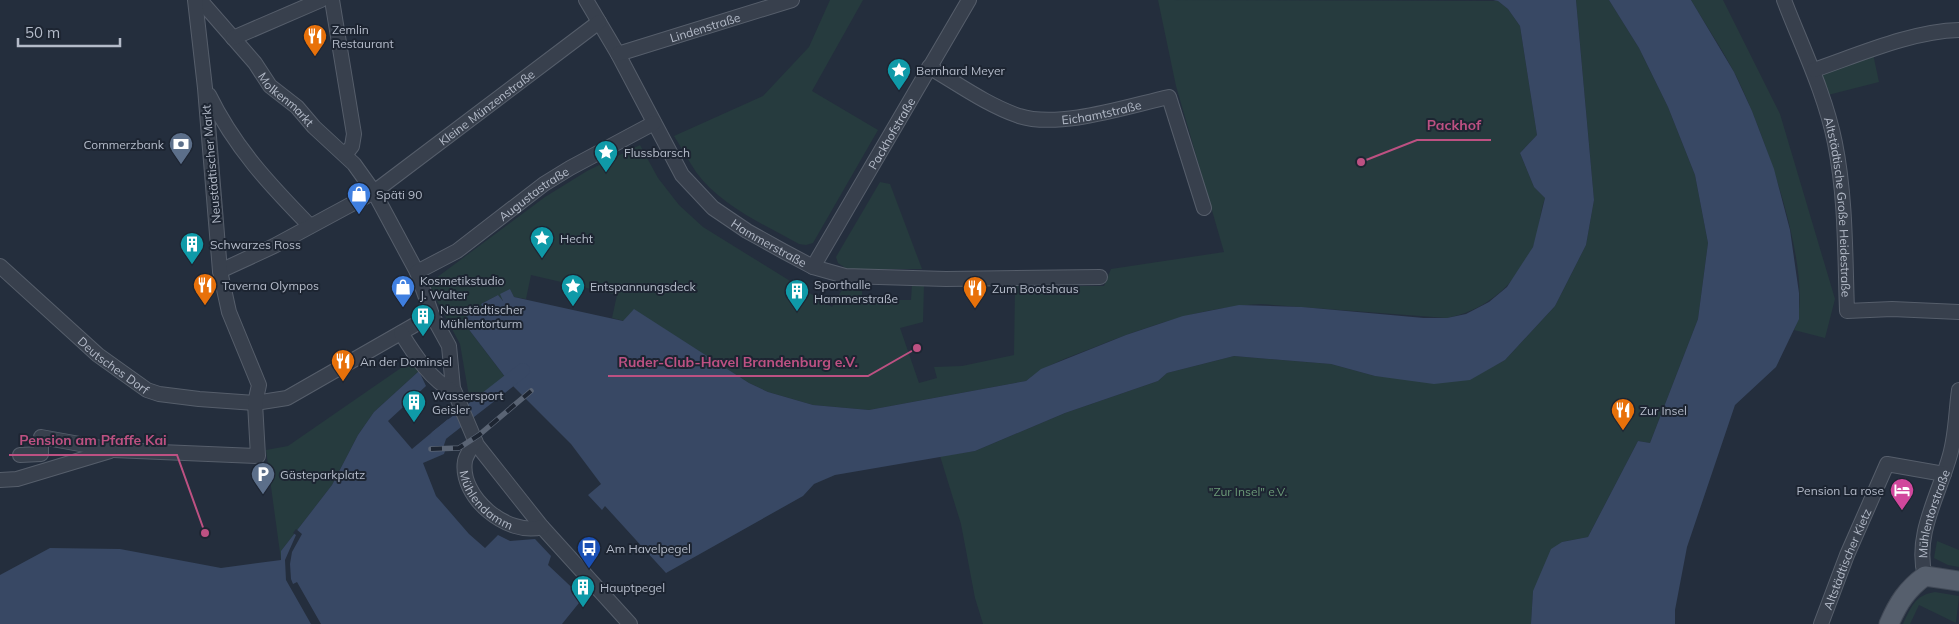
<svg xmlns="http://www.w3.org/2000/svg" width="1959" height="624" font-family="Mulish,sans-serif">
<rect width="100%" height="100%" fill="#242e3d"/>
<g fill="#263b3e">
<path d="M830 0H863L812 91 878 130 813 243 806 245 799 244C763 224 721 206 696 172 688 160 681 147 674 136L763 96 809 47Z"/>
<path d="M1158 0 1498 1 1508 9 1520 26 1537 135 1520 153 1534 187 1545 198C1539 214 1540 231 1533 247 1516 284 1487 310 1447 318L1261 304C1201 307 1145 327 1090 349 1067 358 1045 365 1026 381L869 410 813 405 768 392 749 383 634 310 624 321 612 318 617 295 531 275 526 299 514 297 510 289 502 301 498 295 481 304 483 308 467 327 505 377 470 402 460 344 428 284 545 197 587 171 640 145 658 178 679 205 703 227 832 307 846 283 862 284V300H911L912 284H924L923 322 900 328 919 383 937 378 934 367 962 366 1014 355 1015 286H1104L1111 269 1224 252 1176 86Z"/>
<path d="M1576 0H1609L1639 48 1668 107 1695 175 1708 243 1698 319 1650 443 1638 441 1588 537 1562 542 1533 591 1531 624H983L975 598 961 524 940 456 975 451 1065 413 1158 381 1167 373 1234 356 1331 364 1375 376 1393 377 1496 365 1505 360 1555 306 1586 245 1594 200Z"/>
<path d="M1691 0H1723L1780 114 1835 299 1825 338 1794 330C1818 278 1760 121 1734 72 1721 47 1705 24 1691 0Z"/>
<path d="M1873 54 1879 82 1828 95 1821 71Z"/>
<path d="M880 182 890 184 922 269H847L838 263 836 257Z"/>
<path d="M411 361 419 371 374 412 358 435 332 485 281 551V560L266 450 288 446Z"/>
<path d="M1937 541 1959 550V567L1948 565 1934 558Z"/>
<path d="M1935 592 1959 596 1956 623 1919 605 1910 624H1903C1911 607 1915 595 1935 592Z"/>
</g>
<g fill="#384864">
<path d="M1493 0H1576L1594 200 1586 245 1555 306 1505 360 1470 380 1434 384 1375 376 1331 364 1234 356 1167 373 1158 381 1065 413 975 451 835 475 814 484 803 496 666 573 605 506 602 510 588 495 601 484 571 444 509 382 467 327 470 324 466 317 483 308 481 304 498 295 503 301 500 294 510 289 514 297 623 321 634 309 749 383 768 392 813 405 869 410 1026 381 1041 369 1126 335 1183 316 1239 305 1302 307 1424 318H1447L1466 314 1489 302 1507 287 1533 247 1545 198 1534 187 1520 153 1537 135 1520 26 1508 9 1498 1Z"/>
<path d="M1609 0H1691L1734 72 1752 111 1774 169 1790 230 1799 293V319L1776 367 1735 405 1687 547 1675 610V624H1531L1533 591 1551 549 1562 542 1588 537 1638 441 1650 443 1698 319 1708 243 1695 175 1668 107 1639 48Z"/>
<path d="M419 371 426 386 388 421 412 449 448 419 454 430 451 434 448 433 443 448H446L444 454 423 463 436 496 469 534 485 548 498 535 510 541 535 539 551 556 548 565 583 598 562 624H0V575L50 548 120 549 221 568 281 560V551L332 485 358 435 374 412Z"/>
</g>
<path fill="#242e3d" d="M296 529 302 534 292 552 290 564 291 579 293 584 297 582 321 624H311L286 580 285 560 296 535 293 533Z"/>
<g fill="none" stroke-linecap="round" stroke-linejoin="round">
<path stroke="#384864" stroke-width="14" d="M437 437 523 370"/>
<g stroke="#565e6b" stroke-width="16">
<g id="minor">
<path id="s1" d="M200 0 255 63 270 86 297 107 314 127 354 164 374 192 417 272 432 315 449 346 453 388 477 445 542 527 630 624"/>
<path d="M332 0 354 134 352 146 345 155"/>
<path id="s2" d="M586 0 618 54 682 175 713 208 747 231 783 251 813 267 845 276 946 279 1100 277"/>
<path id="s3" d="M1784 0C1802 47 1825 93 1835 143 1846 198 1845 256 1847 311L1892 309 1959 312"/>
<path d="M233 38 321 0"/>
<path id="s4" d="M618 54 792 0"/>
<path id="s5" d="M929 67C958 84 987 105 1019 116 1060 129 1128 106 1169 97L1204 208"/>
<path d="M1814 70C1858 55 1912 31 1959 30"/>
<path d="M209 95C235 148 270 185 310 226"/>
<path id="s6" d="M0 266 98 355 147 390 159 394 199 399 255 403 287 398 432 315"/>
<path id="s7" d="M813 267 969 0"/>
<path id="s8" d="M220 271 274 246 374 192 599 22"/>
<path id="s9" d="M417 272 457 251 544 184 570 168 654 123"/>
<path d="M401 333C416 357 430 379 455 393"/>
<path id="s10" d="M475 441C472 447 466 455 465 461 459 497 508 537 542 527"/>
<path d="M20 455 41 454V437L113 450 258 456 255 403 259 385 229 312 220 271 205 88 195 0"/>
<path d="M0 480 17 479 110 451"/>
<path id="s11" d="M1925 576C1914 535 1939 495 1950 455 1956 434 1956 411 1959 390"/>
<path id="s12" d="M1821 624 1847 555 1887 464 1944 474"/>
</g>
</g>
<g stroke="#414956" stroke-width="21">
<path id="major" d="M1889 624C1898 603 1907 589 1925 576L1959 581"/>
</g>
<use href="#minor" stroke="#38404d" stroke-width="14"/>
<use href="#major" stroke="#565f6d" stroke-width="19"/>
<g stroke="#5a6474" stroke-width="5.5">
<path id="rail" d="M431 449 459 448 479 435 531 391"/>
</g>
<use href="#rail" stroke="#1d2532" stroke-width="4" stroke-dasharray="11" stroke-linecap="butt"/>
</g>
<defs>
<g id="restaurant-pin" transform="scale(1.25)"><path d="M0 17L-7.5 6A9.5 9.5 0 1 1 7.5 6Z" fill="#e8710a" stroke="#1d2532"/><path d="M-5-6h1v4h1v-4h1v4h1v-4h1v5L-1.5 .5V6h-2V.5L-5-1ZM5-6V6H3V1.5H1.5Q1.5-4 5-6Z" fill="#fff"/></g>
<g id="sight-pin" transform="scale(1.25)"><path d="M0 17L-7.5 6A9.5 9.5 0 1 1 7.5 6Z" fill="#0f9aa8" stroke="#1d2532"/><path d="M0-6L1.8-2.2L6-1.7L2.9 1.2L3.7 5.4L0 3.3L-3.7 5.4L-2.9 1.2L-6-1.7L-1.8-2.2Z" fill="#fff"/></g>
<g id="bank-pin" transform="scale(1.25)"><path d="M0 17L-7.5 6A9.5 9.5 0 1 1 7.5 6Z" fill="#5c6f8a" stroke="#1d2532"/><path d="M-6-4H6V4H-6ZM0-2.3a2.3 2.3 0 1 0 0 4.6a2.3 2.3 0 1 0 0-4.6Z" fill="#fff"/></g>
<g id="shop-pin" transform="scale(1.25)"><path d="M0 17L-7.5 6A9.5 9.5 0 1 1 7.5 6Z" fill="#3f7fe0" stroke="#1d2532"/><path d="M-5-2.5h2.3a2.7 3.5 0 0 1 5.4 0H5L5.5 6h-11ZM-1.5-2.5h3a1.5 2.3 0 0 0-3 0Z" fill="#fff"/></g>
<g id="building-pin" transform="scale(1.25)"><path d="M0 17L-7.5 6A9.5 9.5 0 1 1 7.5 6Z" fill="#0f9aa8" stroke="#1d2532"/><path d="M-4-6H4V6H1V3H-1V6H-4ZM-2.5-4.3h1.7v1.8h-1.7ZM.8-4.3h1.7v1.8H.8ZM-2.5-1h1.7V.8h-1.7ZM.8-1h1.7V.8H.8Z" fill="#fff"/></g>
<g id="parking-pin" transform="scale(1.25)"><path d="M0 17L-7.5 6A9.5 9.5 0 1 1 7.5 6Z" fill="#5c6f8a" stroke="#1d2532"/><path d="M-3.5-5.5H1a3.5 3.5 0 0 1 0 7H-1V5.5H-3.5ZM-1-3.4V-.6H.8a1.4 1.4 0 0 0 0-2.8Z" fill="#fff"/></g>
<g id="hotel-pin" transform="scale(1.25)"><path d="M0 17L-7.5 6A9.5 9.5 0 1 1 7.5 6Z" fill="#d1479c" stroke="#1d2532"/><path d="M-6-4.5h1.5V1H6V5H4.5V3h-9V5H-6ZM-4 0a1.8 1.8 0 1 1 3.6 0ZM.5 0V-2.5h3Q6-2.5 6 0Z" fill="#fff"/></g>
<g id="bus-pin" transform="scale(1.25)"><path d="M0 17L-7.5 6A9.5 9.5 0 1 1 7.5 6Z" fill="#1a4fb4" stroke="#1d2532"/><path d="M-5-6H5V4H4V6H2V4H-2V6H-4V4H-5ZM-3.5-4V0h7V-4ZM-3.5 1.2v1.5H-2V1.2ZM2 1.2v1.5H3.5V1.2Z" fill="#fff"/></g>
</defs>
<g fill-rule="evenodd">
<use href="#restaurant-pin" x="315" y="36"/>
<use href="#sight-pin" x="899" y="70"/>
<use href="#bank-pin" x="181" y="144"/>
<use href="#sight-pin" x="606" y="152"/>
<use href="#shop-pin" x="359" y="194"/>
<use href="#sight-pin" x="542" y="238"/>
<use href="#building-pin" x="192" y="244"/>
<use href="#restaurant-pin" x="205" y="285"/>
<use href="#sight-pin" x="573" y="286"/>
<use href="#shop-pin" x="403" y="287"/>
<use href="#restaurant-pin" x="975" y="288"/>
<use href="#building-pin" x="797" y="291"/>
<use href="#building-pin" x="423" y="316"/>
<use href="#restaurant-pin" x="343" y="361"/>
<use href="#building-pin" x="414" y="402"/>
<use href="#restaurant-pin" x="1623" y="410"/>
<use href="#parking-pin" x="263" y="474"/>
<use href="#hotel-pin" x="1902" y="490"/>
<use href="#bus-pin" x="589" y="548"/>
<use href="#building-pin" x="583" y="587"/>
</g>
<g text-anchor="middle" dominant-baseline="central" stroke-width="4" stroke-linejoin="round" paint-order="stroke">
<g font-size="12" fill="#b4bbc9" stroke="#1d2532">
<text stroke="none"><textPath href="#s4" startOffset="91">Lindenstraße</textPath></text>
<text stroke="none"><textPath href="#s1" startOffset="132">Molkenmarkt</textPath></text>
<text stroke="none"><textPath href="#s8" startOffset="314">Kleine Münzenstraße</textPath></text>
<text stroke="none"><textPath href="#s5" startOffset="186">Eichamtstraße</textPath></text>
<text stroke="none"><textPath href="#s7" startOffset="155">Packhofstraße</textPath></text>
<text transform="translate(211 164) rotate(-95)">Neustädtischer Markt</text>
<text stroke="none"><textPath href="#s9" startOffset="141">Augustastraße</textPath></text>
<text stroke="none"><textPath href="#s3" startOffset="216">Altstädtische Große Heidestraße</textPath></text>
<text stroke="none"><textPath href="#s2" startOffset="311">Hammerstraße</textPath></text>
<text stroke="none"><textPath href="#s6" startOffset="151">Deutsches Dorf</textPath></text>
<text stroke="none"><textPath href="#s10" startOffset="70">Mühlendamm</textPath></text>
<text stroke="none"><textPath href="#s11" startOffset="64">Mühlentorstraße</textPath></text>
<text stroke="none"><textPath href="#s12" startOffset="70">Altstädtischer Kietz</textPath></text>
</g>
<g font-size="12" fill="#b4bbc9" stroke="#1d2532" text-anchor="start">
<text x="332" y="29">Zemlin<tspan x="332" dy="14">Restaurant</tspan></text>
<text x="916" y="70">Bernhard Meyer</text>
<text x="164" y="144" text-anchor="end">Commerzbank</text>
<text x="624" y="152">Flussbarsch</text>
<text x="376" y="194">Späti 90</text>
<text x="560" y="238">Hecht</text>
<text x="210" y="244">Schwarzes Ross</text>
<text x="420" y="280">Kosmetikstudio<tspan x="420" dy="14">J. Walter</tspan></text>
<text x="814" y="284">Sporthalle<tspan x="814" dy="14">Hammerstraße</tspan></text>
<text x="222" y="285">Taverna Olympos</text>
<text x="590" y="286">Entspannungsdeck</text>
<text x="992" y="288">Zum Bootshaus</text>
<text x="440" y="309">Neustädtischer<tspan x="440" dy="14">Mühlentorturm</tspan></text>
<text x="360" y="361">An der Dominsel</text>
<text x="432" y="395">Wassersport<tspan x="432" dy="14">Geisler</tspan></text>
<text x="1640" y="410">Zur Insel</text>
<text x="280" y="474">Gästeparkplatz</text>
<text x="1884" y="490" text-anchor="end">Pension La rose</text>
<text x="606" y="548">Am Havelpegel</text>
<text x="600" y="587">Hauptpegel</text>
</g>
<g font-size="12" fill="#6b9977" stroke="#1d2532">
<text x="1248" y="491">"Zur Insel" e.V.</text>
</g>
</g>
<path fill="none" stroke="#bd5182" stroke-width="2" d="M1361 162L1417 140H1491M917 348L868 376H608M205 533L177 455H9"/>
<g fill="#bd5182" stroke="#1d2532" stroke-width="2">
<circle cx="1361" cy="162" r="5"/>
<circle cx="917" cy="348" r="5"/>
<circle cx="205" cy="533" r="5"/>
</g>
<g font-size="14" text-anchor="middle" font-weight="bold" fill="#bd5182" stroke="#1d2532" stroke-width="4" stroke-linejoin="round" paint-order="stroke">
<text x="1454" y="130">Packhof</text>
<text x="738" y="367">Ruder-Club-Havel Brandenburg e.V.</text>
<text x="93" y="445">Pension am Pfaffe Kai</text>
</g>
<path d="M18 38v8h102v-8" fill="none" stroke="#b4bbc9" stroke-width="2.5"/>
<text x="25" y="38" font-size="15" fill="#b4bbc9" stroke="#1d2532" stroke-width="4" paint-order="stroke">50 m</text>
</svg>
